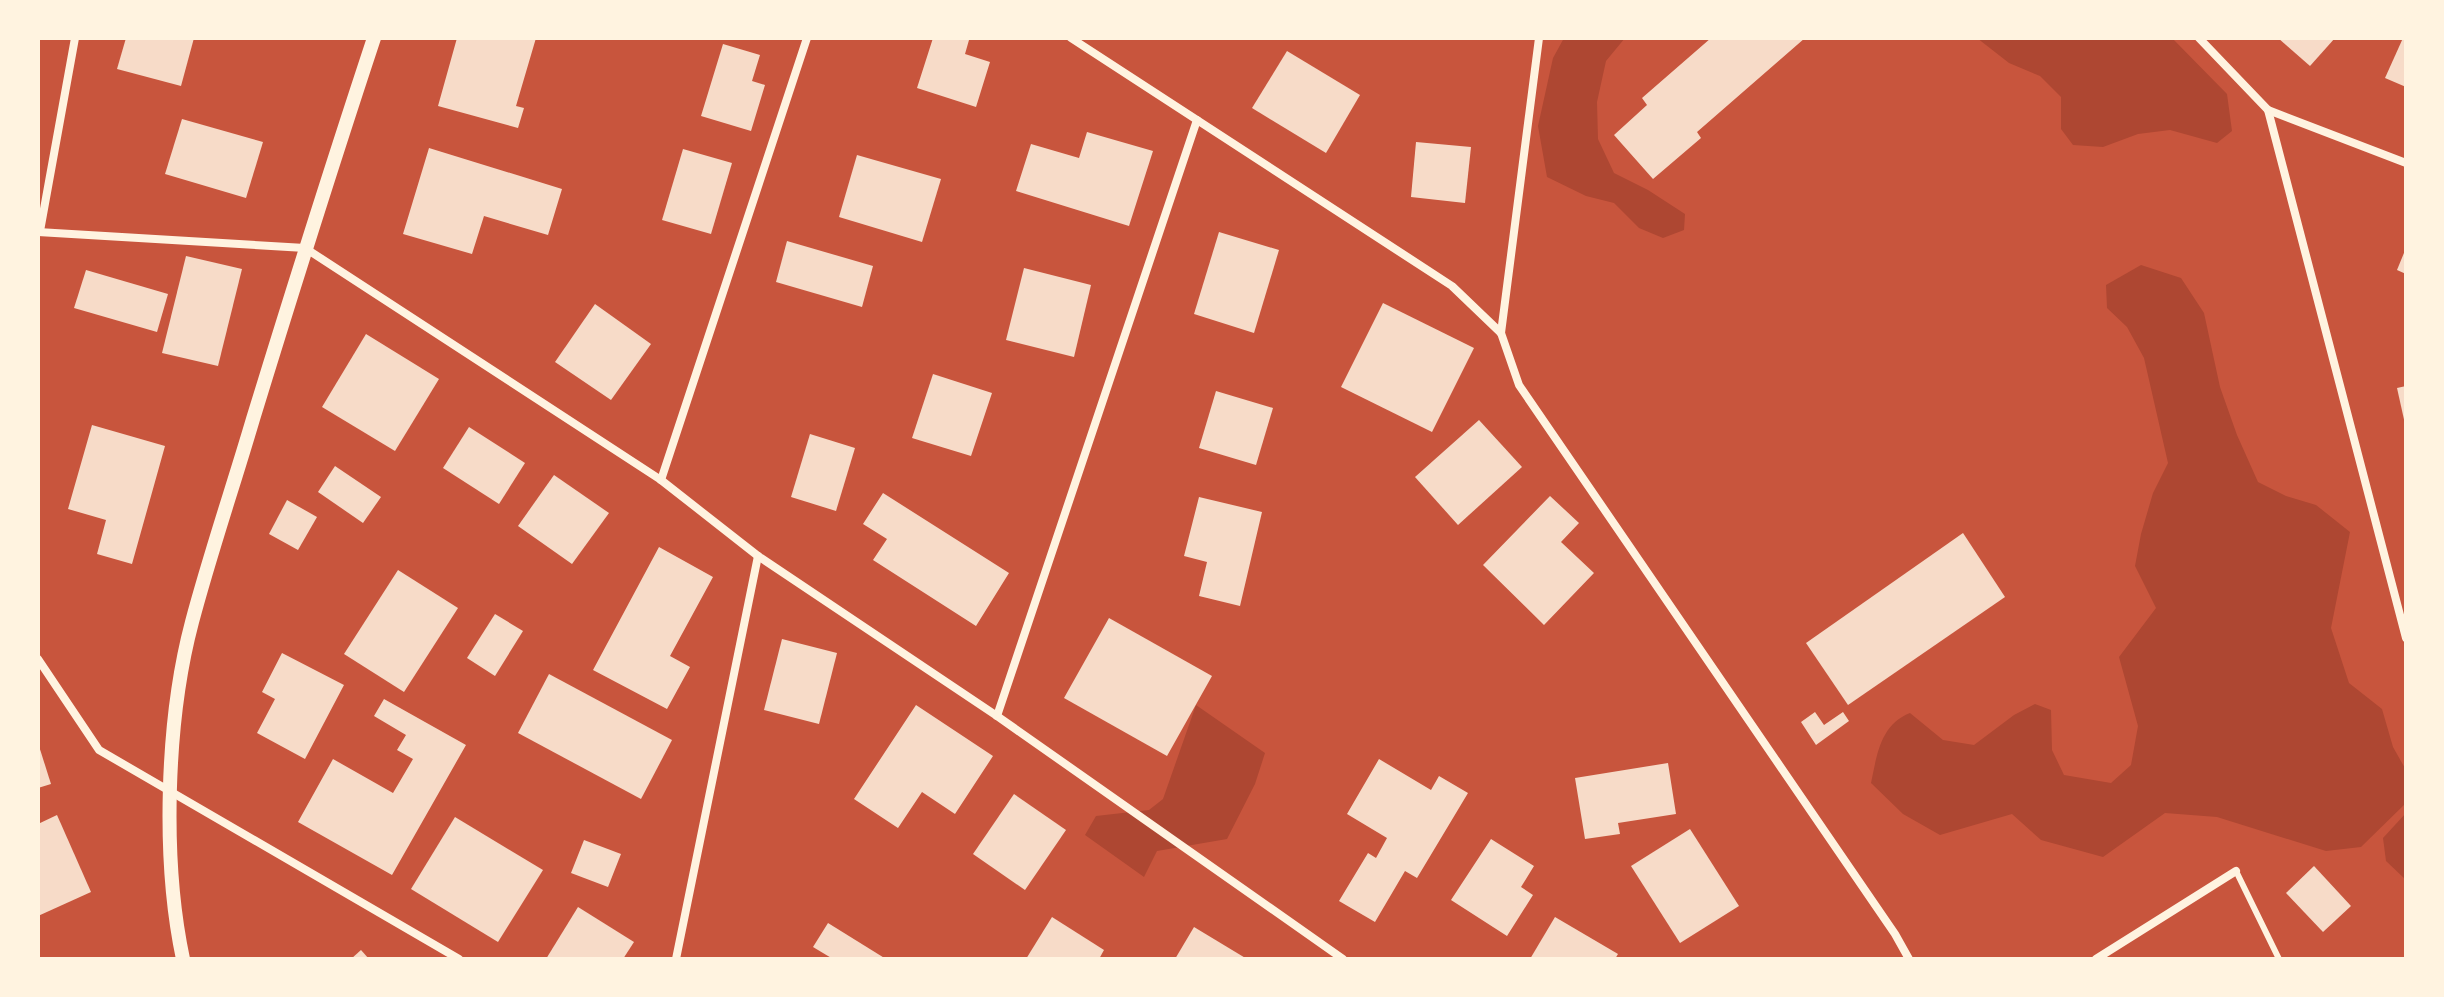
<svg xmlns="http://www.w3.org/2000/svg" width="2444" height="997" font-family="'PT Sans Narrow',sans-serif">
<rect width="100%" height="100%" fill="#c8553d"/>
<g fill="#ae4732">
<path d="M1564 38H1625L1606 61 1597 102 1598 139 1614 173 1648 190 1685 214 1684 230 1663 238 1639 228 1614 203 1586 196 1547 177 1538 126 1553 58Z"/>
<path d="M1977 38H2172L2227 94 2232 131 2217 143 2170 130 2138 134 2103 147 2073 145 2061 129V97L2040 76 2009 63Z"/>
<path d="M2141 265 2181 278 2204 313 2220 387 2237 435 2258 482 2286 496 2316 505 2350 532 2331 628 2349 683 2382 709 2393 747 2406 770V803L2361 847 2326 851 2217 817 2165 813 2103 857 2041 840 2012 814 1940 835 1903 814 1871 783C1877 755 1880 725 1910 713L1943 740 1974 745 2014 715 2035 704 2051 710 2052 750 2064 775 2111 783 2131 765 2138 726 2119 657 2156 608 2135 566 2141 534 2153 493 2168 463 2144 358 2127 327 2107 308 2106 285Z"/>
<path d="M1196 705 1265 753 1255 784 1227 839 1157 851 1144 877 1085 835 1096 816 1149 810 1163 799Z"/>
<path d="M2406 813V880L2386 861 2383 838Z"/>
</g>
<g fill="#f7dbc8">
<path d="M126 38H194L181 86 117 69Z"/>
<path d="M457 38H536L516 106 524 108 518 128 438 106Z"/>
<path d="M933 38 969 40 965 54 990 62 976 107 917 88Z"/>
<path d="M1711 38H1805L1697 132 1701 138 1653 179 1614 135 1647 105 1642 98Z"/>
<path d="M2278 38H2335L2310 66Z"/>
<path d="M2403 38H2406V87L2385 78Z"/>
<path d="M723 44 760 55 752 81 765 85 751 131 701 116Z"/>
<path d="M1287 51 1360 95 1326 153 1252 108Z"/>
<path d="M182 119 263 142 246 198 165 174Z"/>
<path d="M1087 132 1153 151 1129 226 1016 191 1031 144 1079 158Z"/>
<path d="M1416 142 1471 147 1465 203 1411 197Z"/>
<path d="M429 148 562 189 548 235 484 216 472 254 403 234Z"/>
<path d="M683 149 732 163 711 234 662 220Z"/>
<path d="M857 155 941 179 922 242 839 217Z"/>
<path d="M1219 232 1279 250 1254 333 1194 314Z"/>
<path d="M787 241 873 266 862 307 776 282Z"/>
<path d="M2406 248V274L2397 270Z"/>
<path d="M186 256 242 269 218 366 162 353Z"/>
<path d="M1024 268 1091 285 1074 357 1006 340Z"/>
<path d="M86 270 168 294 157 332 74 308Z"/>
<path d="M1383 303 1474 348 1432 432 1341 387Z"/>
<path d="M595 304 651 344 611 400 555 362Z"/>
<path d="M366 334 439 379 395 451 322 407Z"/>
<path d="M933 374 992 393 971 456 912 438Z"/>
<path d="M2406 386V424H2405L2397 388Z"/>
<path d="M1216 391 1273 408 1256 465 1199 448Z"/>
<path d="M1479 420 1522 467 1458 525 1415 477Z"/>
<path d="M92 425 165 446 132 564 97 554 106 520 68 509Z"/>
<path d="M469 427 525 463 499 504 443 468Z"/>
<path d="M810 434 855 448 836 511 791 497Z"/>
<path d="M335 466 381 497 363 523 318 492Z"/>
<path d="M554 475 609 513 572 564 518 526Z"/>
<path d="M883 493 1009 573 976 626 873 560 887 539 863 524Z"/>
<path d="M1550 496 1579 523 1561 542 1594 573 1544 625 1483 565Z"/>
<path d="M1199 497 1262 512 1240 606 1199 596 1207 562 1184 556Z"/>
<path d="M287 500 317 517 298 550 269 534Z"/>
<path d="M1963 533 2005 597 1848 705 1806 643Z"/>
<path d="M659 547 713 577 670 656 690 667 667 709 593 670Z"/>
<path d="M398 570 458 608 404 692 344 654Z"/>
<path d="M495 614 523 631 495 676 467 658Z"/>
<path d="M1109 618 1212 676 1167 756 1064 698Z"/>
<path d="M782 639 837 653 819 724 764 710Z"/>
<path d="M282 653 344 685 305 759 257 733 275 699 262 692Z"/>
<path d="M549 674 672 740 641 799 518 733Z"/>
<path d="M384 699 466 745 392 875 298 822 333 759 393 793 413 759 397 750 406 735 374 716Z"/>
<path d="M916 705 993 756 955 814 922 792 898 828 854 799Z"/>
<path d="M1815 712 1824 725 1843 712 1849 721 1816 745 1801 722Z"/>
<path d="M38 743 51 784 38 788Z"/>
<path d="M1379 759 1431 790 1439 776 1468 793 1417 878 1405 871 1375 922 1339 901 1368 853 1376 858 1387 838 1347 814Z"/>
<path d="M1668 763 1676 814 1618 823 1620 834 1585 839 1575 778Z"/>
<path d="M1014 794 1066 830 1025 890 973 854Z"/>
<path d="M57 815 91 892 38 916V824Z"/>
<path d="M455 817 543 870 498 942 411 889Z"/>
<path d="M1690 829 1739 906 1680 943 1631 866Z"/>
<path d="M1491 839 1534 866 1521 887 1533 895 1507 936 1451 900Z"/>
<path d="M584 840 621 854 608 887 571 873Z"/>
<path d="M2314 866 2351 906 2323 932 2286 893Z"/>
<path d="M578 907 634 942 623 959H546Z"/>
<path d="M1052 917 1104 950 1099 959H1026Z"/>
<path d="M1555 917 1618 954 1615 959H1530Z"/>
<path d="M828 923 886 959H833L813 947Z"/>
<path d="M1194 927 1247 959H1175Z"/>
<path d="M361 950 369 959H351Z"/>
</g>
<g fill="none" stroke-linecap="round" stroke-linejoin="round">
<path stroke="#fff3e0" stroke-width="6" d="M2236 871 2279 959"/>
<g stroke="#fff3e0" stroke-width="8">
<path d="M1071 38 1452 286 1501 333 1519 385 1895 934 1909 959"/>
<path d="M2199 38 2268 110 2406 163"/>
<path d="M2268 110 2406 638"/>
<path d="M40 231 75 38"/>
<path d="M38 232 305 248 661 480 758 556 997 716 1343 959"/>
<path d="M1501 333 1539 38"/>
<path d="M661 480 807 38"/>
<path d="M38 659 99 750 459 959"/>
<path d="M997 716 1197 120"/>
<path d="M676 959 758 556"/>
<path d="M2096 959 2236 871"/>
</g>
<path stroke="#fff3e0" stroke-width="14" d="M183 959C162 860 166 720 192 622 210 554 233 487 253 419 292 292 332 165 374 38"/>
</g>
<rect width="2444" height="997" fill="none" stroke="#fff3e0" stroke-width="80"/>
</svg>
